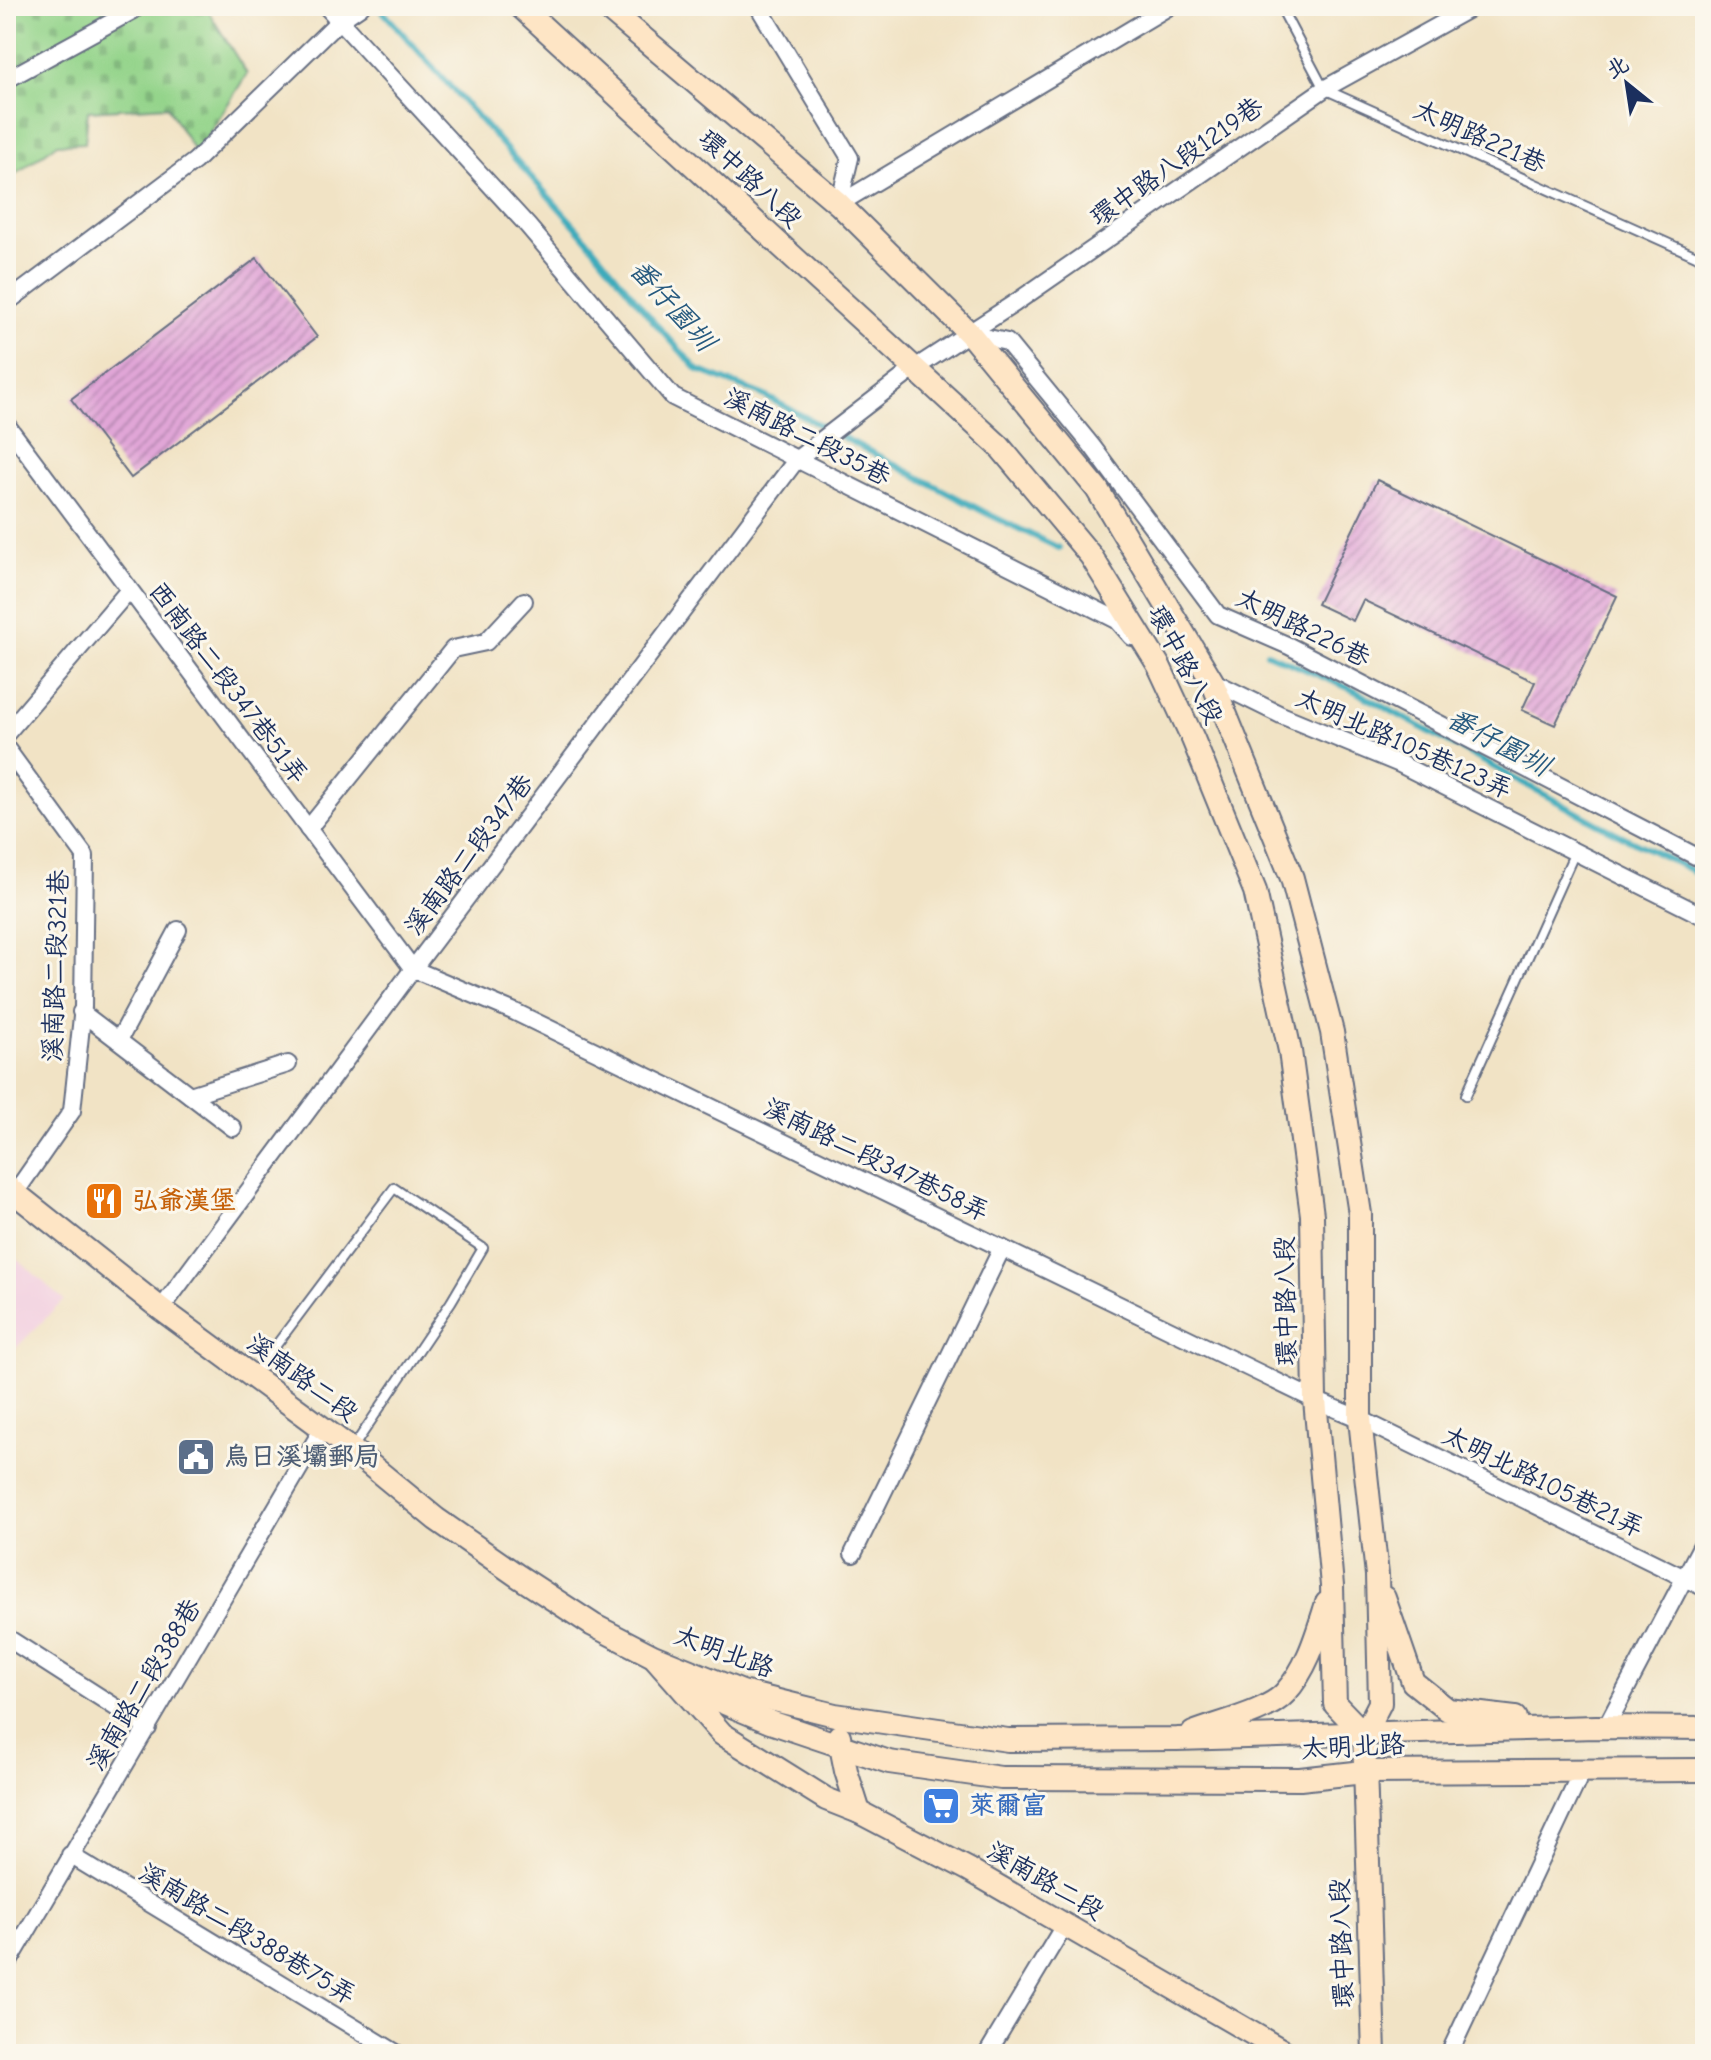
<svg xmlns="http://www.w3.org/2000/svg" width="1711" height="2060" font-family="'Comic Neue','LXGW WenKai TC',sans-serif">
<defs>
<pattern id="cemetery-stones" width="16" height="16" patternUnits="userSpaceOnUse" patternTransform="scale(2)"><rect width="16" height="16" fill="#94d48b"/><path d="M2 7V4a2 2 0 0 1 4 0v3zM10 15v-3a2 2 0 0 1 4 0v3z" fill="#7fb67a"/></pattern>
<pattern id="building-hatch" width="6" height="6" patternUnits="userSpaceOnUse" patternTransform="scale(2)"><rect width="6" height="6" fill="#e1a6d7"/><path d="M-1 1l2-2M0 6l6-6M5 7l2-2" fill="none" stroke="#b688b2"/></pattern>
</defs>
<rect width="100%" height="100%" fill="#fbf7ec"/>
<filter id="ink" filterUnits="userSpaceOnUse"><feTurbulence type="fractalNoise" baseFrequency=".0125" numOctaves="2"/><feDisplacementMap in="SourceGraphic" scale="16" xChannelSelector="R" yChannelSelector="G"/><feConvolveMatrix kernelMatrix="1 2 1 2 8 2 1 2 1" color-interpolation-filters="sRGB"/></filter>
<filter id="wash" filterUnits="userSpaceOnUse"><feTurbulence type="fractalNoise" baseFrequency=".006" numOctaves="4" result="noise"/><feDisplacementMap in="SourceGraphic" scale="32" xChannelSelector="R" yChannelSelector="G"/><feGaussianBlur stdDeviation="1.8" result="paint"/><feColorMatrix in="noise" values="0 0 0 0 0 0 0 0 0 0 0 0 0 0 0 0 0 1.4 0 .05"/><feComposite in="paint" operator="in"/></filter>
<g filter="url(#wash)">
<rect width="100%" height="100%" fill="#f1e3c5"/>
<path fill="#f2cfe0" d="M6 1249 64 1300 6 1358Z"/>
<path fill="url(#cemetery-stones)" stroke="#588274" stroke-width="2" d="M6 6H205L247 74 196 154 167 106 88 111 85 143 57 144 6 181Z"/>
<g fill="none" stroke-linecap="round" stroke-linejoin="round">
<g stroke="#3cabbb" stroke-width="6">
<path d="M378 6 585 237 654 322 698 370 763 395 988 514 1059 548"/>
<path d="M1267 653 1353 690 1598 824 1705 877"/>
</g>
</g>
<g id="blocks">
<g fill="url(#building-hatch)">
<path d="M257 258 317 337 131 478 71 399Z"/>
<path d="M1377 480 1617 596 1555 725 1522 710 1535 682 1363 600 1353 621 1317 604Z"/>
</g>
</g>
</g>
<g filter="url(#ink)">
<use href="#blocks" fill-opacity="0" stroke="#666e82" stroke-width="2"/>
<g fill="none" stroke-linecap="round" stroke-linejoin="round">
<g stroke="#666e82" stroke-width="12">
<g id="lane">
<path d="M1280 6 1324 89 1705 260"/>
<path d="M1466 1095 1575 852"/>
<path d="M253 1376 394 1188 483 1248 451 1302 352 1449"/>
</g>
</g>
<g stroke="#666e82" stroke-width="20">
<g id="street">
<path d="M326 6 528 226 673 397 1117 620 1132 637"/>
<path d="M758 6 850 158 839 204"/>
<path d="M6 80 134 10"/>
<path d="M839 204 1170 6"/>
<path d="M6 303 195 161 339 21 361 6"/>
<path d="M970 334 1007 342 1092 446 1218 615 1289 646 1705 861"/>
<path d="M6 424 413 969 515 1012 1315 1400 1360 1419 1705 1588"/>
<path d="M1212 681 1281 715 1400 764 1705 917"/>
<path d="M6 734 129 590"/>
<path d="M6 748 85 856 83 1007 72 1111 15 1193"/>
<path d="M308 829 453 649 486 642 524 601"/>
<path d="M81 1012 233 1128"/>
<path d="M119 1040 178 930"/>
<path d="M190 1095 288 1064"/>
<path d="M161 1309 413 969 797 459 915 368 1015 303 1324 89 1474 6"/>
<path d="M853 1554 1002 1248"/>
<path d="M6 1637 148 1728"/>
<path d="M1606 1727 1705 1539"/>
<path d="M70 1855 398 2054"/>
<path d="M6 1967 323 1428"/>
<path d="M987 2054 1065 1924"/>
<path d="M1449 2054 1583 1769"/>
</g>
</g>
<g stroke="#666e82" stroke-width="26">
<g id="secondary">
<path d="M520 6 999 446 1091 556 1159 666 1193 739 1255 891 1290 1051 1312 1215 1315 1400 1332 1586 1335 1704 1364 1734"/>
<path d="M605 6 839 204 970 334 1097 489 1212 681 1292 878 1332 1032 1360 1214V1419L1377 1575 1380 1703 1364 1734 1374 2054"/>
<path d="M6 1186 161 1309 351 1449 436 1519 518 1576 593 1625 653 1656 742 1692 835 1715 1008 1740 1177 1739 1596 1727 1705 1728"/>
<path d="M1384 1598 1413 1682 1448 1710 1515 1718"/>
<path d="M656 1659 722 1734 826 1799 859 1812 968 1869 1288 2054"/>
<path d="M694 1683 720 1701 770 1722 889 1762 1001 1778 1300 1779 1364 1772 1705 1770"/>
<path d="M1193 1733C1218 1723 1268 1712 1285 1693 1308 1668 1317 1634 1327 1603"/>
<path d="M839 1736 846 1771 859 1812"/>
</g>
</g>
<use href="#lane" stroke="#fff" stroke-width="8"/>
<use href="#street" stroke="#fff" stroke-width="16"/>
<use href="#secondary" stroke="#fee5c5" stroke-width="22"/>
</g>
</g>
<defs>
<g id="restaurant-square" transform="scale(2)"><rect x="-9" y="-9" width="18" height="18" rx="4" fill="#e8710a" stroke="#fbf7ec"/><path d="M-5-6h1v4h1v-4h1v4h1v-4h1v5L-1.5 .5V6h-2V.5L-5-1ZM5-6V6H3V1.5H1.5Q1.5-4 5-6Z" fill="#fff"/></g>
<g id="civic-square" transform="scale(2)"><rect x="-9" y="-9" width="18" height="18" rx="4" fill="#5c6f8a" stroke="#fbf7ec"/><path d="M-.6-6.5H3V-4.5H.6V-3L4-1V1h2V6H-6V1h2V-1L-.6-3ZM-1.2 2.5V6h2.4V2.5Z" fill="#fff"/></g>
<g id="supermarket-square" transform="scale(2)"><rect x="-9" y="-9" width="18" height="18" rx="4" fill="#3f7fe0" stroke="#fbf7ec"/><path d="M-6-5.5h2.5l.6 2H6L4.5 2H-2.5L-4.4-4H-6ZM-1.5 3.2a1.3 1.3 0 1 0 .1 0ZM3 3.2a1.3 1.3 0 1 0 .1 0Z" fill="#fff"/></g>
</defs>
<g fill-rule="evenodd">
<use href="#restaurant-square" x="104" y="1201"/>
<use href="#civic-square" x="196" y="1457"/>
<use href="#supermarket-square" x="941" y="1806"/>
</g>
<g text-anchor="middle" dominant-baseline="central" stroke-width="6" stroke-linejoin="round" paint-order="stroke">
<g font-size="26" fill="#1b2f5e" stroke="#fbf7ec">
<text transform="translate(1480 137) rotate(24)">太明路221巷</text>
<text transform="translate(1177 162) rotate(-35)">環中路八段1219巷</text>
<text transform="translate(750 179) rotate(43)">環中路八段</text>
<text transform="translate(807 437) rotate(27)">溪南路二段35巷</text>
<text transform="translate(1303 628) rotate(26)">太明路226巷</text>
<text transform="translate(1185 665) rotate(62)">環中路八段</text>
<text transform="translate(228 683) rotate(53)">西南路二段347巷51弄</text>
<text transform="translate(1404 744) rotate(24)">太明北路105巷123弄</text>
<text transform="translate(469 855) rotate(-53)">溪南路二段347巷</text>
<text transform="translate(56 966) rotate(-88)">溪南路二段321巷</text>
<text transform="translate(876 1160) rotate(26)">溪南路二段347巷58弄</text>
<text transform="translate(1286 1301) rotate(-91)">環中路八段</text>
<text transform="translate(302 1378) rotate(36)">溪南路二段</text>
<text transform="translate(1543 1482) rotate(26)">太明北路105巷21弄</text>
<text transform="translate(724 1652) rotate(20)">太明北路</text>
<text transform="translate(144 1685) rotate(-59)">溪南路二段388巷</text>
<text transform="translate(1353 1747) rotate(-3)">太明北路</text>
<text transform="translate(1045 1881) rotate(30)">溪南路二段</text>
<text transform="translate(247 1934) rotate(31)">溪南路二段388巷75弄</text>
<text transform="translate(1342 1943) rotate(-92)">環中路八段</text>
</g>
<g font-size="26" font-weight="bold" fill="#c56008" stroke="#fbf7ec" text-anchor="start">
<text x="132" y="1201">弘爺漢堡</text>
</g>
<g font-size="26" font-weight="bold" fill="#4e5e75" stroke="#fbf7ec" text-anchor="start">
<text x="224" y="1457">烏日溪壩郵局</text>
</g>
<g font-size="26" font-weight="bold" fill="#366cbe" stroke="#fbf7ec" text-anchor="start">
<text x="969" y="1806">萊爾富</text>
</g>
<g font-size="28" font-style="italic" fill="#275a7f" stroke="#fbf7ec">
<text transform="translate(672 305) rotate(48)">番仔園圳</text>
<text transform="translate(1498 742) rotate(28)">番仔園圳</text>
</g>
</g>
<rect width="1711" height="2060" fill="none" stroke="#fbf7ec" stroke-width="32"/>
<g transform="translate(1627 84) rotate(330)" stroke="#fbf7ec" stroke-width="6" paint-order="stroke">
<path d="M0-6L14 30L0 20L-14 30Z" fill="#1b2f5e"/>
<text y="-12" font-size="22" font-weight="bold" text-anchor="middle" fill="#1b2f5e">北</text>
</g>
</svg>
